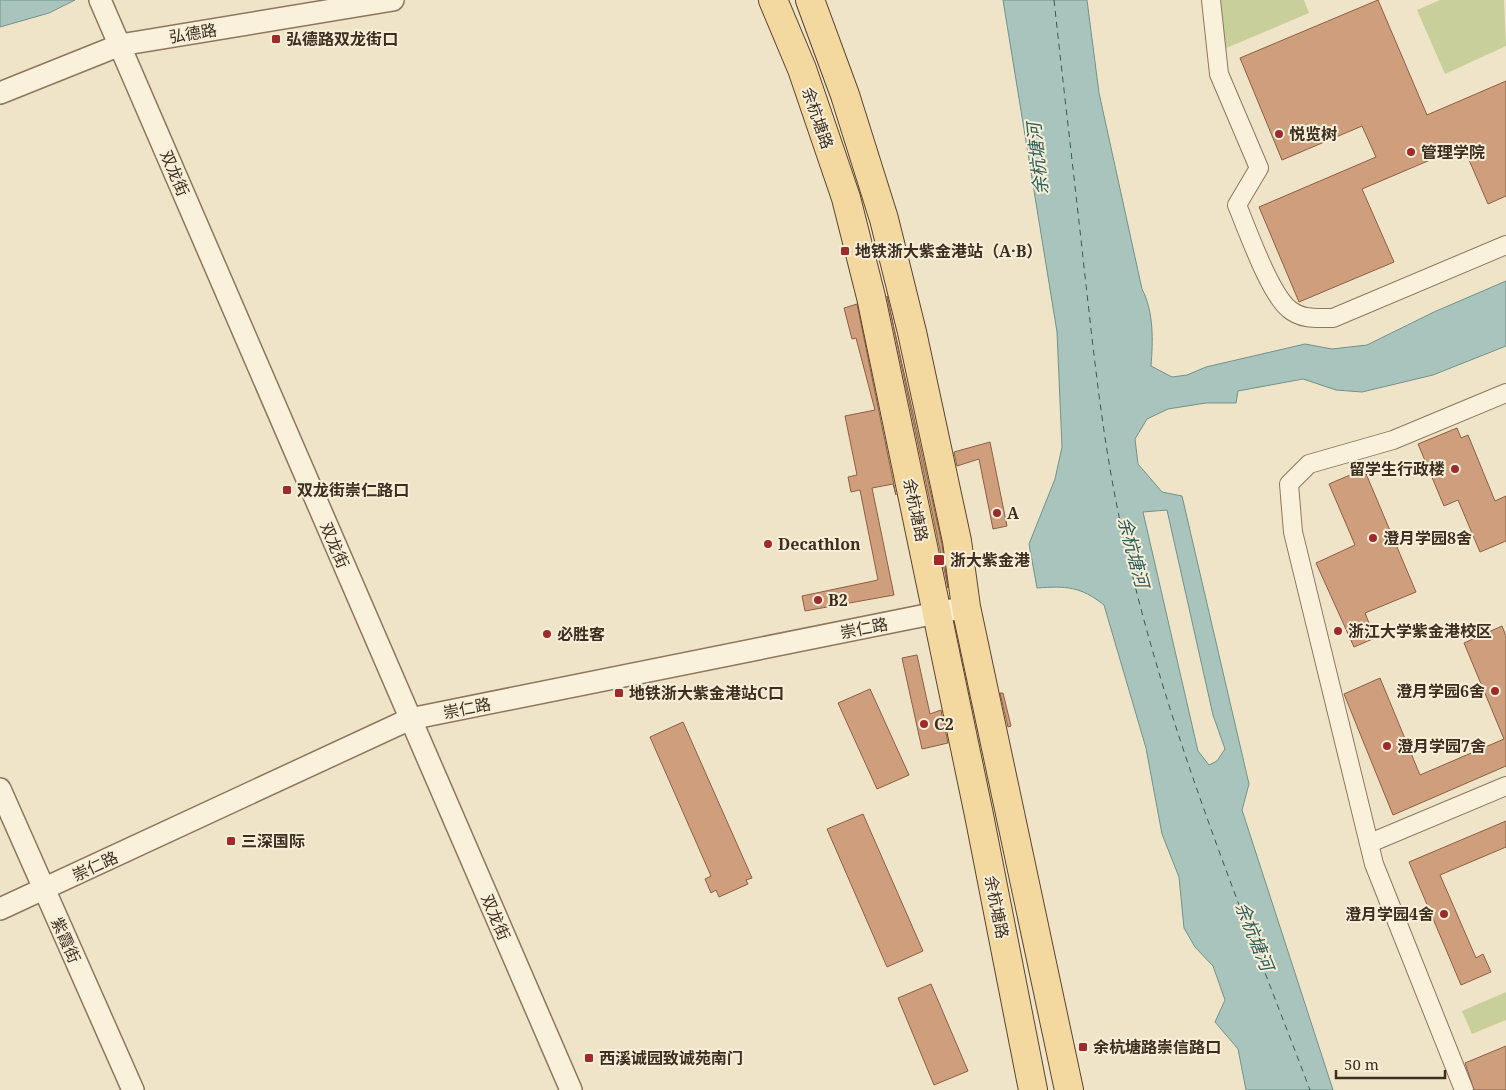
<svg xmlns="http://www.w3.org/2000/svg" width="1506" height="1090" font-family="'Noto Serif','Noto Sans SC',serif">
<rect width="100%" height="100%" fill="#f0e4c8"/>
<g fill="#c9cf9b">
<path d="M1219 0H1304L1309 13 1224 49Z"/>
<path d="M1440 0H1504L1506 46 1445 74 1417 10Z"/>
<path d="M1506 992V1020L1472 1034 1462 1011Z"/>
</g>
<g fill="#a9c4bc" stroke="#6f938a" fill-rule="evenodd">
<path d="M0 0H75L49 13 0 27Z"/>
<path d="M1003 0H1087L1099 93 1142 289C1154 312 1153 341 1151 366L1172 377 1187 375 1206 367 1305 344 1332 349 1367 345 1434 312 1506 281V346L1433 375 1362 392 1336 390 1303 379 1238 391 1236 403H1206L1168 409 1147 419 1135 439 1138 464 1162 492 1182 496 1249 784 1242 810 1333 1090H1246L1238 1049 1215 1022 1225 1000 1213 966 1195 947 1184 928 1179 877 1162 834 1146 748 1104 605C1080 586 1066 586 1037 588L1029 544 1055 479 1062 447 1057 332ZM1167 510 1213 715 1225 749 1217 761 1209 765 1198 751 1143 512Z"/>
</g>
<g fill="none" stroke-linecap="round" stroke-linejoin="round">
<path stroke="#2f5d5a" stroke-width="1" stroke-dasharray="6 5" stroke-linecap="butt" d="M1054 0C1064 92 1075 184 1085 276 1095 364 1104 452 1124 539 1166 729 1241 908 1310 1090"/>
</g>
<g fill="#cf9f7d" stroke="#8d5f41">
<path d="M1378 0 1427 115 1506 81V196L1488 204 1463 146 1362 189 1394 262 1299 302 1259 207 1376 157 1362 126 1282 160 1240 58Z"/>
<path d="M887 296 942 544 948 588Z"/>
<path d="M857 304 896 495 893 484 872 488 894 595 805 611 802 596 878 580 860 490 851 492 848 477 857 475 845 416 875 410 856 338 852 339 844 308Z"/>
<path d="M1457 428 1461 438 1468 435 1495 501 1506 496V541L1480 552 1458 500 1444 506 1418 444Z"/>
<path d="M990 442 1007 526 993 529 979 459 957 466 954 452Z"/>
<path d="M1364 469 1416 592 1365 613 1375 638 1354 647 1316 563 1355 545 1329 484Z"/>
<path d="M1502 626 1506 636V766L1393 815 1344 694 1380 678 1420 775 1504 739 1464 643Z"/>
<path d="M917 655 930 714 941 710 948 743 922 749 902 658Z"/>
<path d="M870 689 909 775 877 789 838 703Z"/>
<path d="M1000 693H1003L1011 726 1008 727Z"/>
<path d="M683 722 752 878 746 880 748 884 719 897 716 890 711 893 705 879 711 876 650 737Z"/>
<path d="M863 814 923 951 887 967 827 829Z"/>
<path d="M1506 821V847L1440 875 1476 958 1483 954 1491 972 1461 985 1409 862Z"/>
<path d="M931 984 968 1071 934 1085 898 998Z"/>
<path d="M1506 1046V1090H1474L1465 1063Z"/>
</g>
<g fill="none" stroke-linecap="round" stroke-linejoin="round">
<g stroke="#8d765c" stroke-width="20">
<g id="minor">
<path d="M1211 0 1219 74 1259 168 1237 205C1247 229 1270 294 1289 309 1302 320 1317 318 1333 318L1506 245"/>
<path d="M1370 843 1506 786"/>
<path d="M1464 1090 1374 864 1293 532 1289 484 1309 464 1393 440 1506 393"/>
</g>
</g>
<g stroke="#8d765c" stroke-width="24">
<g id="tertiary">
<path d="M100 0 571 1090"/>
<path d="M0 93 120 45 393 0"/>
<path d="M0 789 133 1090"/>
<path d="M0 909 410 719 966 607"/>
</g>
</g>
<g stroke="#5b4430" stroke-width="30">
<g id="primary">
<path d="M773 0 802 69 846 198 871 297 979 815 1033 1090"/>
<path d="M810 0 845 95 884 219 912 332 957 541 966 607 1069 1090"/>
</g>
</g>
<use href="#minor" stroke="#faf1dc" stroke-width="18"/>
<use href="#tertiary" stroke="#faf1dc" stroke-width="21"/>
<use href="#primary" stroke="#f3d9a0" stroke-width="28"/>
</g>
<g fill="#9e2a2b" stroke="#f7eed8" stroke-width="2">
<rect x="271" y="34" width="10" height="10" rx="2.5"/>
<circle cx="1279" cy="134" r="5"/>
<circle cx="1411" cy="152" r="5"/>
<rect x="840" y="246" width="10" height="10" rx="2.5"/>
<circle cx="1455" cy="469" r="5"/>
<rect x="282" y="485" width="10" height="10" rx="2.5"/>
<circle cx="997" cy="513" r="5"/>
<circle cx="1373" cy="538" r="5"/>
<circle cx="768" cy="544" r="5"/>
<rect x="933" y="554" width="12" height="12" rx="2.5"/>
<circle cx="818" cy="600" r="5"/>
<circle cx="1338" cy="631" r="5"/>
<circle cx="547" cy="634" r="5"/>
<circle cx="1495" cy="691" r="5"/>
<rect x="614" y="688" width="10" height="10" rx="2.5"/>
<circle cx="924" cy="724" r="5"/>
<circle cx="1387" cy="746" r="5"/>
<rect x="226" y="836" width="10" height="10" rx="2.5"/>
<circle cx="1444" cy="914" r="5"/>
<rect x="1078" y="1042" width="10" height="10" rx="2.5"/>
<rect x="584" y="1053" width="10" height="10" rx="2.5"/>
</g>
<g text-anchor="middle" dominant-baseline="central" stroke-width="4" stroke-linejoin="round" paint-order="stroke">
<g font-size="16" fill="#3d2e20" stroke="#f7eed8">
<text transform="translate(193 33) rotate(-9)">弘德路</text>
<text transform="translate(818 118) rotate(71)">余杭塘路</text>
<text transform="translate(175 173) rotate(67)">双龙街</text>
<text transform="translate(916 510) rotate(78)">余杭塘路</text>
<text transform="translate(335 545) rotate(67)">双龙街</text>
<text transform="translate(864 628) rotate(-11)">崇仁路</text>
<text transform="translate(467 708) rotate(-11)">崇仁路</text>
<text transform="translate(95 866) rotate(-25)">崇仁路</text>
<text transform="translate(997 907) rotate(79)">余杭塘路</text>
<text transform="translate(496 917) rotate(67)">双龙街</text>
<text transform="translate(66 940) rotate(66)">紫霞街</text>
</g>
<g font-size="16" font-weight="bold" fill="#3d2e20" stroke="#f7eed8" text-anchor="start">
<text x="286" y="39">弘德路双龙街口</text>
<text x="1289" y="134">悦览树</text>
<text x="1421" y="152">管理学院</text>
<text x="855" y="251">地铁浙大紫金港站（A·B）</text>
<text x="1445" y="469" text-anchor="end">留学生行政楼</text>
<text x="297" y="490">双龙街崇仁路口</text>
<text x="1007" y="513">A</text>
<text x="1383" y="538">澄月学园8舍</text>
<text x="778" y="544">Decathlon</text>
<text x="950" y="560">浙大紫金港</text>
<text x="828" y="600">B2</text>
<text x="1348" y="631">浙江大学紫金港校区</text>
<text x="557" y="634">必胜客</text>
<text x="1485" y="691" text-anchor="end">澄月学园6舍</text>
<text x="629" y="693">地铁浙大紫金港站C口</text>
<text x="934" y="724">C2</text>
<text x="1397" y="746">澄月学园7舍</text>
<text x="241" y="841">三深国际</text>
<text x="1434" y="914" text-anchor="end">澄月学园4舍</text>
<text x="1093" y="1047">余杭塘路崇信路口</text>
<text x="599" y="1058">西溪诚园致诚苑南门</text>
</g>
<g font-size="18" font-style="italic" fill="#2f5d5a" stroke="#f7eed8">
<text transform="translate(1037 159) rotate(-96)">余杭塘河</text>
<text transform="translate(1134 552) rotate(75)">余杭塘河</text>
<text transform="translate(1255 936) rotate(68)">余杭塘河</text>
</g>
</g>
<path d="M1336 1070v8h109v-8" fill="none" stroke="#3d2e20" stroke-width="2.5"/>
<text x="1344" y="1070" font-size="15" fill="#3d2e20" stroke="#f7eed8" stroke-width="4" paint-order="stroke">50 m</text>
</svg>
